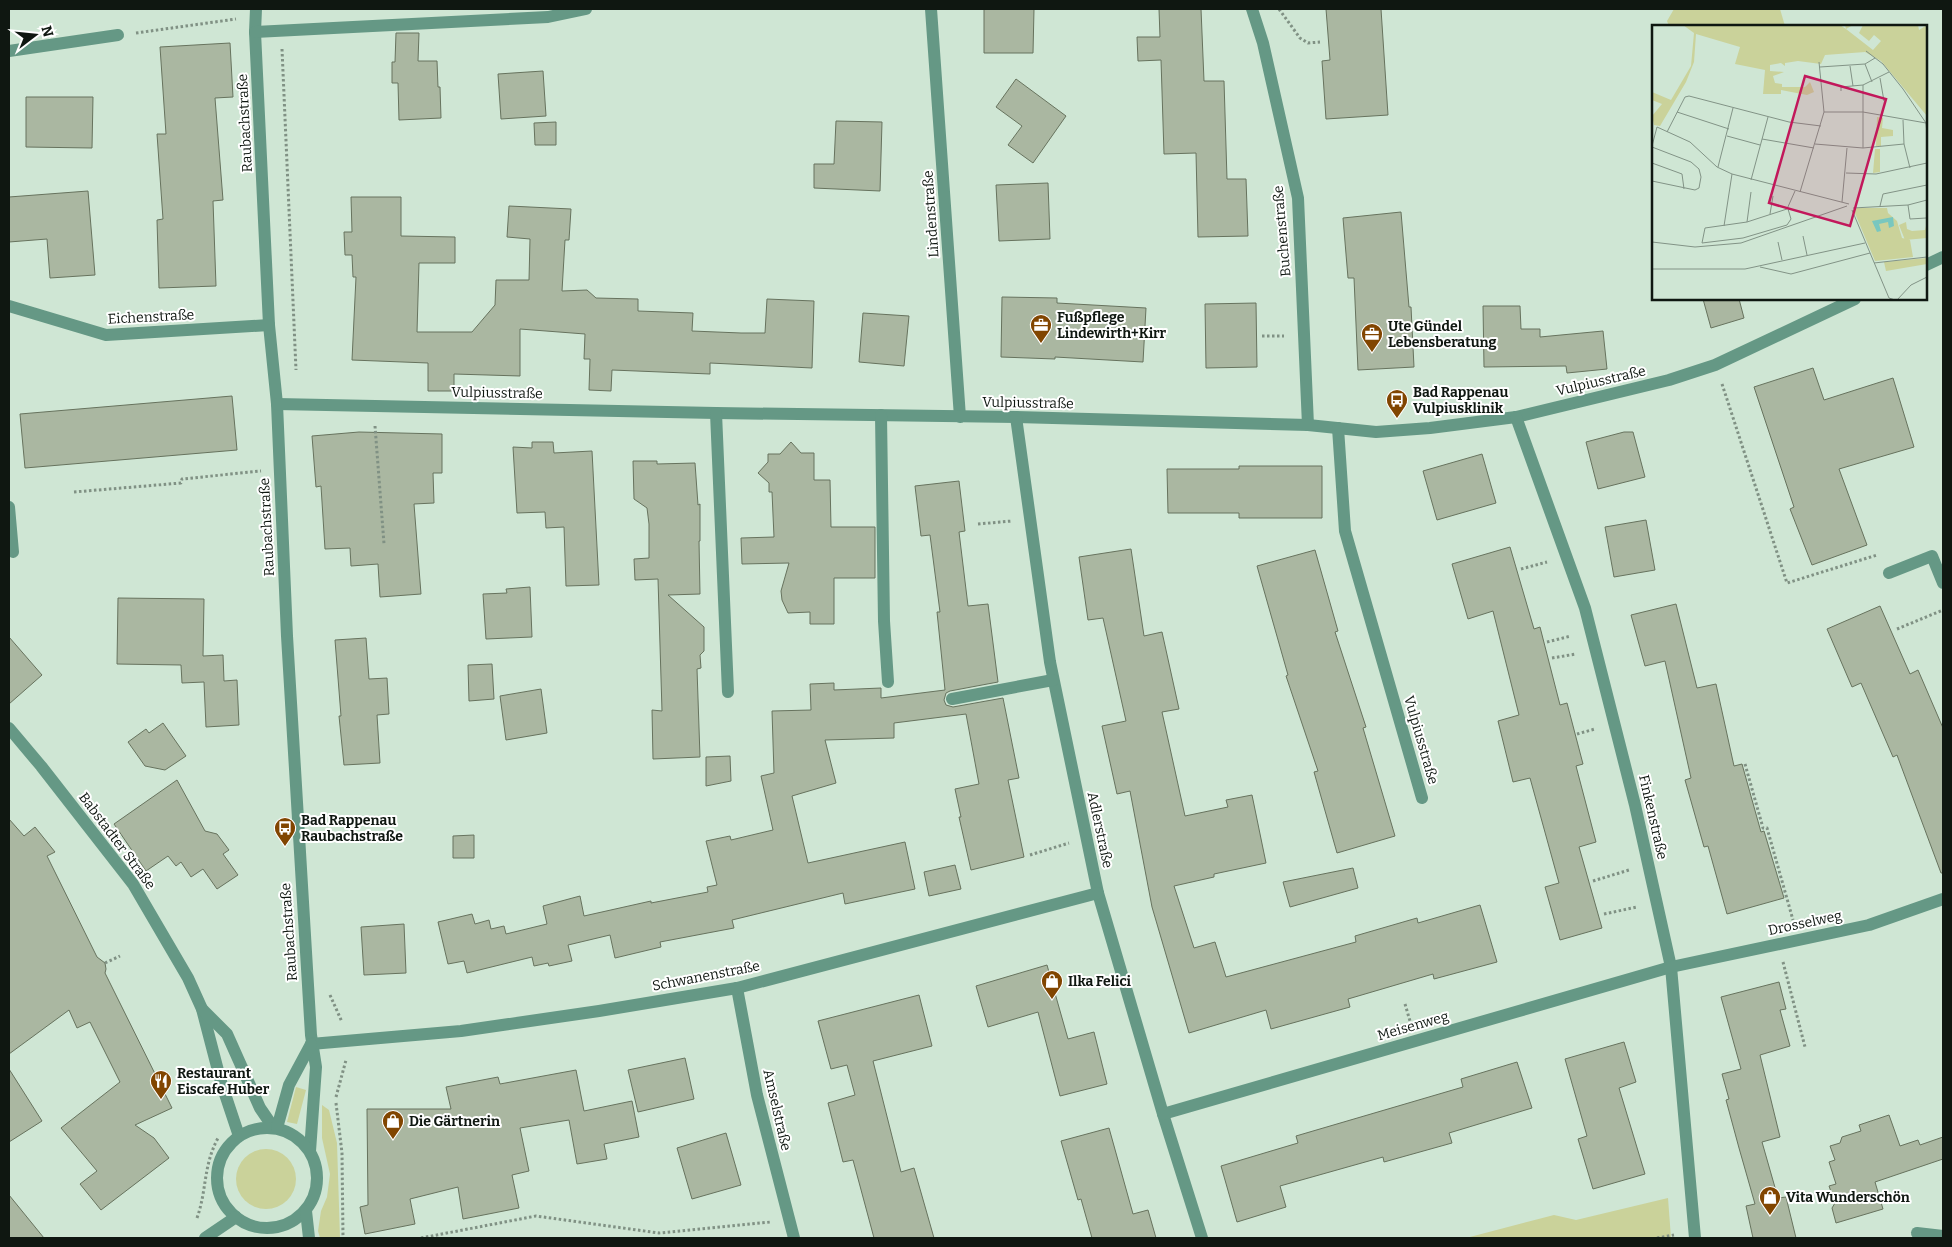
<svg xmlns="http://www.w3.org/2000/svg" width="1952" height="1247" font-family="Bitter,serif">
<rect width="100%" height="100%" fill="#cfe6d4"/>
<g fill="#cad29a">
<path d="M1674 9H1780L1785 26H1669L1667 21Z"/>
<path d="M296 1087 306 1090 297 1124 287 1122Z"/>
<path d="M322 1105 329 1110 337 1143 340 1238H320L318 1231 321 1211 327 1197 330 1174 322 1138Z"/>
<circle cx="266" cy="1179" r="30"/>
<path d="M1668 1198 1671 1238H1466L1554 1215 1576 1220Z"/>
</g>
<g fill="#aab7a1" stroke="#67735e">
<path d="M984 9H1034L1033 53H984Z"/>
<path d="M1159 9H1201L1204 81H1224L1227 179H1246L1248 236 1198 237 1196 153 1164 154 1161 60 1138 61 1137 37H1160Z"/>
<path d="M1326 9H1381L1388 115 1326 119 1322 61 1330 60Z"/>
<path d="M396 33H419L418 61H437L438 87H440L441 118 399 120 398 83H392V62H395Z"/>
<path d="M230 43 233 97 215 98 223 200 213 201 216 286 159 288 157 220 163 219 157 134H166L160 47Z"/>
<path d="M543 71 546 116 501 119 498 74Z"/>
<path d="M1016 79 1066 116 1033 163 1008 145 1022 126 996 107Z"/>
<path d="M26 97H93L92 148 26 147Z"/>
<path d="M836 121 882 122 880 191 814 188V164H834Z"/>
<path d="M556 122V145H535L534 123Z"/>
<path d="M1048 183 1050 239 999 241 996 185Z"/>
<path d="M88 191 95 275 50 278 47 239 9 242V197Z"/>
<path d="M351 197H401V236L455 237V263H419L417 332H472L495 305 496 280H529L530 239 507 237 509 206 571 209 569 240H565L562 291 587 290 596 298 638 299V311L693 313 692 331 741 333H765L767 299 814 301 812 368 710 363V374L612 370 611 391 589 390 590 359H584L585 334 520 329V376L454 374V391H428V363L352 360 356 277H353L352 255H345L344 232H352Z"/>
<path d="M1401 212 1409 307H1411L1414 367 1358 370 1354 278H1348L1343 218Z"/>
<path d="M1002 297 1057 298V303L1146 308 1143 362 1055 357V359L1001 357Z"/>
<path d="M1703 299H1739L1744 318 1711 328Z"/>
<path d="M1256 303 1257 367 1206 368 1205 304Z"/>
<path d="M1483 306H1520L1521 329H1540V337L1603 331 1607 369 1567 373 1566 366 1484 367Z"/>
<path d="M863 313 909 316 904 366 859 362Z"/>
<path d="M1813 368 1824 400 1893 378 1914 447 1839 469 1867 545 1812 565 1790 509 1794 507 1754 387Z"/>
<path d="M232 396 237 450 25 468 20 414Z"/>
<path d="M359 432 442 434V473H433L434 503 414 504 421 594 380 597 378 564 351 566 350 548 325 549 321 486 316 487 312 436Z"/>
<path d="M1624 432H1633L1645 477 1598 489 1586 442Z"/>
<path d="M532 442H553L554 453 592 451 599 585 566 586 564 527 546 528 545 512 517 513 513 447 532 448Z"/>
<path d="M791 442 801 453H814V480H830L831 527H875V578H834V624H810V612L788 613 782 600 781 591 789 563 742 564 741 538 774 537 772 492H769V483L758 473 768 462V454H780Z"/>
<path d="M1482 454 1496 503 1437 520 1423 471Z"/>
<path d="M633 461H657V464L695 463 698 505 700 504V541H699L700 594 668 595 704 627V651L700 655 701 668 697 669 700 757 653 759 652 710 662 711 658 579 635 580 634 559 649 558V524L647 508 634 499Z"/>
<path d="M1239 466H1322V518H1239V513H1168L1167 469H1239Z"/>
<path d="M959 481 965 531 959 532 968 606 988 604 998 682 950 691 946 693 944 700 946 705 953 707 1003 698 1019 778 1008 780 1024 857 971 870 959 817H961L955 789 979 784 966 714 894 723V738L825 740 836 783 792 796 808 863 905 842 915 889 845 904 843 893 732 920 734 928 660 942 661 947 615 958 610 935 568 945 572 961 549 966 548 963 534 966 532 957 467 973 464 961 448 964 438 922 472 914 475 924 489 920 491 929 504 926 506 934 547 924 543 906 580 896 584 916 651 901V903L708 892 707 887 717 885 706 841 730 836 731 840 773 830 761 776 774 773 772 711 811 710 810 684 834 683V690L881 688V698L945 690 937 612H940L930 535 921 536 915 486Z"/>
<path d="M1646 520 1655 570 1614 577 1605 527Z"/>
<path d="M1510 547 1534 629 1540 627 1560 705 1567 703 1583 764 1576 766 1596 842 1579 847 1602 928 1560 940 1545 887 1559 883 1530 778 1513 782 1498 721 1519 715 1493 611 1468 619 1452 564Z"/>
<path d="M1131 549 1144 636 1162 632 1179 709 1162 712 1185 816 1228 807 1226 800 1252 795 1266 863 1214 874V877L1174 886 1194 948 1215 942 1226 977 1356 942 1355 936 1417 918 1418 923 1480 905 1497 962 1434 979 1433 974 1348 999 1350 1007 1271 1029 1266 1010 1189 1033 1152 907 1130 791 1117 794 1102 726 1126 721 1103 618 1088 620 1079 557Z"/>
<path d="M1315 550 1338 631 1335 632 1366 727 1363 728 1395 836 1337 853 1314 772 1318 771 1286 676 1288 675 1257 566Z"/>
<path d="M530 587 532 637 486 639 483 594 507 593 506 589Z"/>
<path d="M118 598 204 599 203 656 223 655 224 681 237 680 239 725 206 727 204 682 182 683 181 665 117 664Z"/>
<path d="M1676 604 1697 688 1716 684 1734 766 1742 764 1761 832 1764 831 1784 898 1727 914 1708 846 1704 847 1685 780 1691 778 1665 661 1645 666 1631 615Z"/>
<path d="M1880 606 1910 674 1918 670 1943 728V873H1941L1897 755 1893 757 1861 683 1852 687 1827 629Z"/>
<path d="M9 637 42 675 9 704Z"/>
<path d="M366 638 369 679 387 678 389 714 377 715 380 763 344 765 339 716H341L335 640Z"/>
<path d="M492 664 494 699 469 701 468 665Z"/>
<path d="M541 689 547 733 506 740 500 696Z"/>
<path d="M163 723 186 756 165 770 145 766 128 742 146 729 149 733Z"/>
<path d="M730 756 731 781 706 786V757Z"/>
<path d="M177 780 205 831 217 834 229 850 223 854 238 875 217 889 203 869 191 877 181 862 176 866 168 856 146 871 114 824Z"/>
<path d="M9 819 24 836 35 827 55 852 47 856 97 957 105 963 106 969 105 973 172 1108 135 1125 154 1138 169 1158 101 1210 80 1184 97 1171 61 1128 120 1082 90 1022 77 1028 69 1010 9 1054Z"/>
<path d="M474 835V858H453V836Z"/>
<path d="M955 865 961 889 929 896 924 872Z"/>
<path d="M1353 868 1358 888 1290 907 1283 882Z"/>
<path d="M404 924 406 973 364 975 361 927Z"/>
<path d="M1047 965 1068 1039 1094 1032 1107 1084 1060 1096 1038 1012 988 1027 976 986Z"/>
<path d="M1779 982 1786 1009 1780 1010 1790 1046 1760 1055 1780 1137 1762 1142 1778 1198 1786 1197 1796 1238H1753L1746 1206 1755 1204 1739 1148 1726 1100 1729 1099 1722 1074 1741 1069 1721 997Z"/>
<path d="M919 995 932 1046 873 1061 901 1172 914 1168 934 1238H874L853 1160 843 1162 828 1103 855 1095 847 1065 831 1069 818 1021Z"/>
<path d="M1624 1042 1636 1082 1619 1088 1645 1174 1593 1189 1578 1139 1587 1136 1565 1059Z"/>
<path d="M685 1058 694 1099 638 1112 628 1070Z"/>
<path d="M1517 1062 1532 1108 1449 1133 1452 1143 1384 1162 1383 1157 1280 1186 1286 1207 1237 1222 1221 1166 1298 1143 1296 1136 1463 1087 1461 1079Z"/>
<path d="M9 1069 42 1121 9 1142Z"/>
<path d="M576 1070 584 1111 632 1101 639 1137 604 1144 607 1159 577 1164 569 1120 520 1128 529 1171 512 1175 519 1208 463 1219 458 1187 410 1199 415 1224 365 1234 360 1207 368 1205 367 1109H451L446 1087 498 1077 500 1084Z"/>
<path d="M1889 1115 1900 1146 1918 1140 1920 1145 1943 1137V1159L1875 1182 1883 1209 1836 1223 1832 1208 1835 1203 1829 1186 1836 1184 1829 1162 1835 1160 1830 1146 1840 1143 1842 1137 1861 1131 1859 1125Z"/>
<path d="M1109 1128 1133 1214 1148 1210 1156 1238H1092L1081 1199 1078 1200 1061 1141Z"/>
<path d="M726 1133 741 1185 692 1199 677 1148Z"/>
<path d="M9 1195 44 1238H9Z"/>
</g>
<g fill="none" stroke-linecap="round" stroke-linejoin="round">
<g stroke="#809184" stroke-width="3" stroke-dasharray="2.5 2.5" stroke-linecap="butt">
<path d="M1279 9 1300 38 1308 43 1320 42"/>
<path d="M136 33 236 19"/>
<path d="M282 49 296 370"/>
<path d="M1262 336H1284"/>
<path d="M1722 384 1787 583 1877 555"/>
<path d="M375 426 384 544"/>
<path d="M74 492 181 483 182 479 261 471"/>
<path d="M978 524 1012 521"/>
<path d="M1521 569 1547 562"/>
<path d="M1897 629 1943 610"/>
<path d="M1547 642 1571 636"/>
<path d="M1552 658 1576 654"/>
<path d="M1577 734 1595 729"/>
<path d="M1745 764 1763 828H1767L1793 920"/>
<path d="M1030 855 1069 843"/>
<path d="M1593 881 1629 870"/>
<path d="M1604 914 1637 907"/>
<path d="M1783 962 1805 1047"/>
<path d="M105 963 120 956"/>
<path d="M330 995 342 1022"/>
<path d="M1405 1004 1410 1021"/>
<path d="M336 1097 346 1060"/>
<path d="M336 1103 342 1153 343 1238"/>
<path d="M197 1218C207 1190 203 1166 218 1138"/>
<path d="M421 1238 536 1216 659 1233 771 1222"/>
<path d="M1657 1238 1674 1235"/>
</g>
<g stroke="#659885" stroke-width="12">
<path d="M256 9 255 32 269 325 277 404 287 636 311 1035 316 1067 310 1151"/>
<path d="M931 9 960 417"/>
<path d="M1252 9 1263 43 1298 198 1308 425"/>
<path d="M255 32 548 17 586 9"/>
<path d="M9 51 118 35"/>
<path d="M1926 265 1943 257"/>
<path d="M9 306 106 335 269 325"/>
<path d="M277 404 716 413 1016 417 1308 425 1376 432 1430 428 1516 417 1669 380 1715 365 1855 299"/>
<path d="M716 413 728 692"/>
<path d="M881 415 884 621 888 682"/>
<path d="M1016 417 1050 662 1098 893 1163 1114 1202 1238"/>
<path d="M1516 417 1585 608 1635 805 1671 967 1695 1238"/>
<path d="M1338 428 1345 531 1422 798"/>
<path d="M9 507 13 552"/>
<path d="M1889 573 1932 556 1943 583"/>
<path d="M952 699 1053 680"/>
<path d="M9 728 41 766 133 884 188 978 202 1009 221 1082 239 1136"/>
<path d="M737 988 757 1095 794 1238"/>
<path d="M202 1009 227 1034 260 1108 273 1127"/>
<path d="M311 1044 461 1031 599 1011 737 988 1098 893"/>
<path d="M1163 1114 1671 967 1869 925 1943 899"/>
<circle cx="267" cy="1178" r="50"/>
<path d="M277 1128 289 1085 311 1044"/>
<path d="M306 1211 309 1238"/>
<path d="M1917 1233 1943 1236"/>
<path d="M205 1238 236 1217"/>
</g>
</g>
<defs>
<g id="office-pin" transform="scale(1.125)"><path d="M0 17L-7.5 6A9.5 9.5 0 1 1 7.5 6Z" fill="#814500" stroke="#fff"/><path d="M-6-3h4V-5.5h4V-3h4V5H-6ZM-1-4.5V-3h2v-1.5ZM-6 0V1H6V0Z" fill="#fff"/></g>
<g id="bus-pin" transform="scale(1.125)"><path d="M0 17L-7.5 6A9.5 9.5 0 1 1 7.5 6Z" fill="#814500" stroke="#fff"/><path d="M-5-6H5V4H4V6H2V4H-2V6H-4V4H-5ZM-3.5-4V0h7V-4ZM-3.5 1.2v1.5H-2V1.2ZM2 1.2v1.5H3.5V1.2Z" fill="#fff"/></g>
<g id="shop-pin" transform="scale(1.125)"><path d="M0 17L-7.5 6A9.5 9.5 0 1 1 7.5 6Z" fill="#814500" stroke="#fff"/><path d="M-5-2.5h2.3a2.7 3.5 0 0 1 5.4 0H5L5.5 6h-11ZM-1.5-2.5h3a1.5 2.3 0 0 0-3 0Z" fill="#fff"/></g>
<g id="restaurant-pin" transform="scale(1.125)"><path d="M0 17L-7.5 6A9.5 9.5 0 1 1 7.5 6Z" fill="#814500" stroke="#fff"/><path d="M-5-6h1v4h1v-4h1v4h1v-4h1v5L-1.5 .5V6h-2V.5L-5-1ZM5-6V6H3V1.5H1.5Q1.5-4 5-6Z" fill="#fff"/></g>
</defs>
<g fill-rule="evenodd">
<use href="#office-pin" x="1041" y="325"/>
<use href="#office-pin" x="1372" y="334"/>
<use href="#bus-pin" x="1397" y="400"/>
<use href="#bus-pin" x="285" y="828"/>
<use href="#shop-pin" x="1052" y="981"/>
<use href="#restaurant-pin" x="161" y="1081"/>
<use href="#shop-pin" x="393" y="1121"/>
<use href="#shop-pin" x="1770" y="1197"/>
</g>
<g text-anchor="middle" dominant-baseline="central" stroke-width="4" stroke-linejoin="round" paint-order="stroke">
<g font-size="14" fill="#0f1711" stroke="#fff">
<text transform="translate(245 123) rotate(-93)">Raubachstraße</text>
<text transform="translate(931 214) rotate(-94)">Lindenstraße</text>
<text transform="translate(1282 231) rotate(-95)">Buchenstraße</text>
<text transform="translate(151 317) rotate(-3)">Eichenstraße</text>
<text transform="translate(1601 381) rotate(-13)">Vulpiusstraße</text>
<text transform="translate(497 393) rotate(1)">Vulpiusstraße</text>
<text transform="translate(1028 403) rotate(1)">Vulpiusstraße</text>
<text transform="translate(267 527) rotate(-93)">Raubachstraße</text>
<text transform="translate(1421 740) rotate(74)">Vulpiusstraße</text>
<text transform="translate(1653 817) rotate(77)">Finkenstraße</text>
<text transform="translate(1100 830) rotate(78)">Adlerstraße</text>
<text transform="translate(117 841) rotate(53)">Babstadter Straße</text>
<text transform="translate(1805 923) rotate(-12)">Drosselweg</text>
<text transform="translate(289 932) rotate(-94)">Raubachstraße</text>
<text transform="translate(706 976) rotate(-11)">Schwanenstraße</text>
<text transform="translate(1413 1026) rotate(-16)">Meisenweg</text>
<text transform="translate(777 1110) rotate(77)">Amselstraße</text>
</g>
<g font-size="14" font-weight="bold" fill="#0f1711" stroke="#fff" text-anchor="start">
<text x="1057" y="317">Fußpflege<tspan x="1057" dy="16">Lindewirth+Kirr</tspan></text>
<text x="1388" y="326">Ute Gündel<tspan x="1388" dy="16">Lebensberatung</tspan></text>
<text x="1413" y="392">Bad Rappenau<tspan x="1413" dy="16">Vulpiusklinik</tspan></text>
<text x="301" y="820">Bad Rappenau<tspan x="301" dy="16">Raubachstraße</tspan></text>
<text x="1068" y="981">Ilka Felici</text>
<text x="177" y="1073">Restaurant<tspan x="177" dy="16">Eiscafe Huber</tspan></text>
<text x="409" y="1121">Die Gärtnerin</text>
<text x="1786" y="1197">Vita Wunderschön</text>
</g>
</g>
<g transform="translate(1652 25)">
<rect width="275" height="275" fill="#cfe6d4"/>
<path d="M31 0H188L194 4 193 0H201L194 4 221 25 229 16 222 10 217 16 207 8 211 0H266L267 5 275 0V91L229 36 213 27 173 30 169 39 146 36 133 38V41L129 38 118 40V46L132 47 121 51 123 58 130 59V62H153L158 57 162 67 155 70 129 65V69H111L113 45 83 39 88 22 44 9 42 37 34 57 8 101 2 100 0 91 10 79 0 75V67L19 75 39 41 42 8ZM225 92 231 93 230 103 241 105V111L229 112V121H224ZM223 124H228V147L221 148ZM205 183H235L236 188 245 196 250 213 258 215 261 232 223 236 202 186ZM254 197 255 204 260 206 273 205 275 197V213L253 215 247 200ZM275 233V239L234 246 232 237Z" fill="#cad29a"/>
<path d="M241 192 242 201 237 203 236 197 227 199 229 206 225 207 220 196Z" fill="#79c7bf"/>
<path fill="none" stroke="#829386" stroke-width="1" d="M214 26 231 39 251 64 274 98 275 109M213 39 220 57M198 41 201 61M168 42 213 39 223 33M228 53 232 76M189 66V62L211 60 237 47M25 87 77 104M172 87H211L274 98M251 95 252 119 258 143M15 107 33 72 37 71 137 97 169 101M75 111 108 120M110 114 162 123M163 119 211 123 252 119M0 121 5 102 38 117 65 142 80 149 197 179M0 122 39 137 47 144 49 152 47 163 43 165 0 156M211 123V60M0 138 30 149 32 164M66 142 81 83M194 148 224 149 275 138M99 155 116 92M148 167 172 87 167 37M190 177 195 123M256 180 258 194 274 193M228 181 231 169 275 160M201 183 256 180 275 175M136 184 139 194 135 200 91 213 50 218 53 203 95 197 135 184 143 166M200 185 237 273 243 275M118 189 121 171M95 197 99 167M72 201 80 149M151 211 155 230M0 217 43 222 89 218 195 181M126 217 130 235M222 238 275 232M108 242 139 249 218 228M0 244H93L213 218M245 275 259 260 275 252"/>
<path fill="#c2185b" fill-opacity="0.15" stroke="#c2185b" stroke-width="2.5" d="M153 51 234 74 198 201 117 178Z"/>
<rect width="275" height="275" fill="none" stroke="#0f1711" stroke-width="2.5"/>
</g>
<rect width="1952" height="1247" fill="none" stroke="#0f1711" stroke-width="20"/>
<g transform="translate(35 35) rotate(74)" stroke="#ffffff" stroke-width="4" paint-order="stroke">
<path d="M0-4L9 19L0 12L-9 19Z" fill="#0f1711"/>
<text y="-8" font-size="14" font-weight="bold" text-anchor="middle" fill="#0f1711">N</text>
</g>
</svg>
